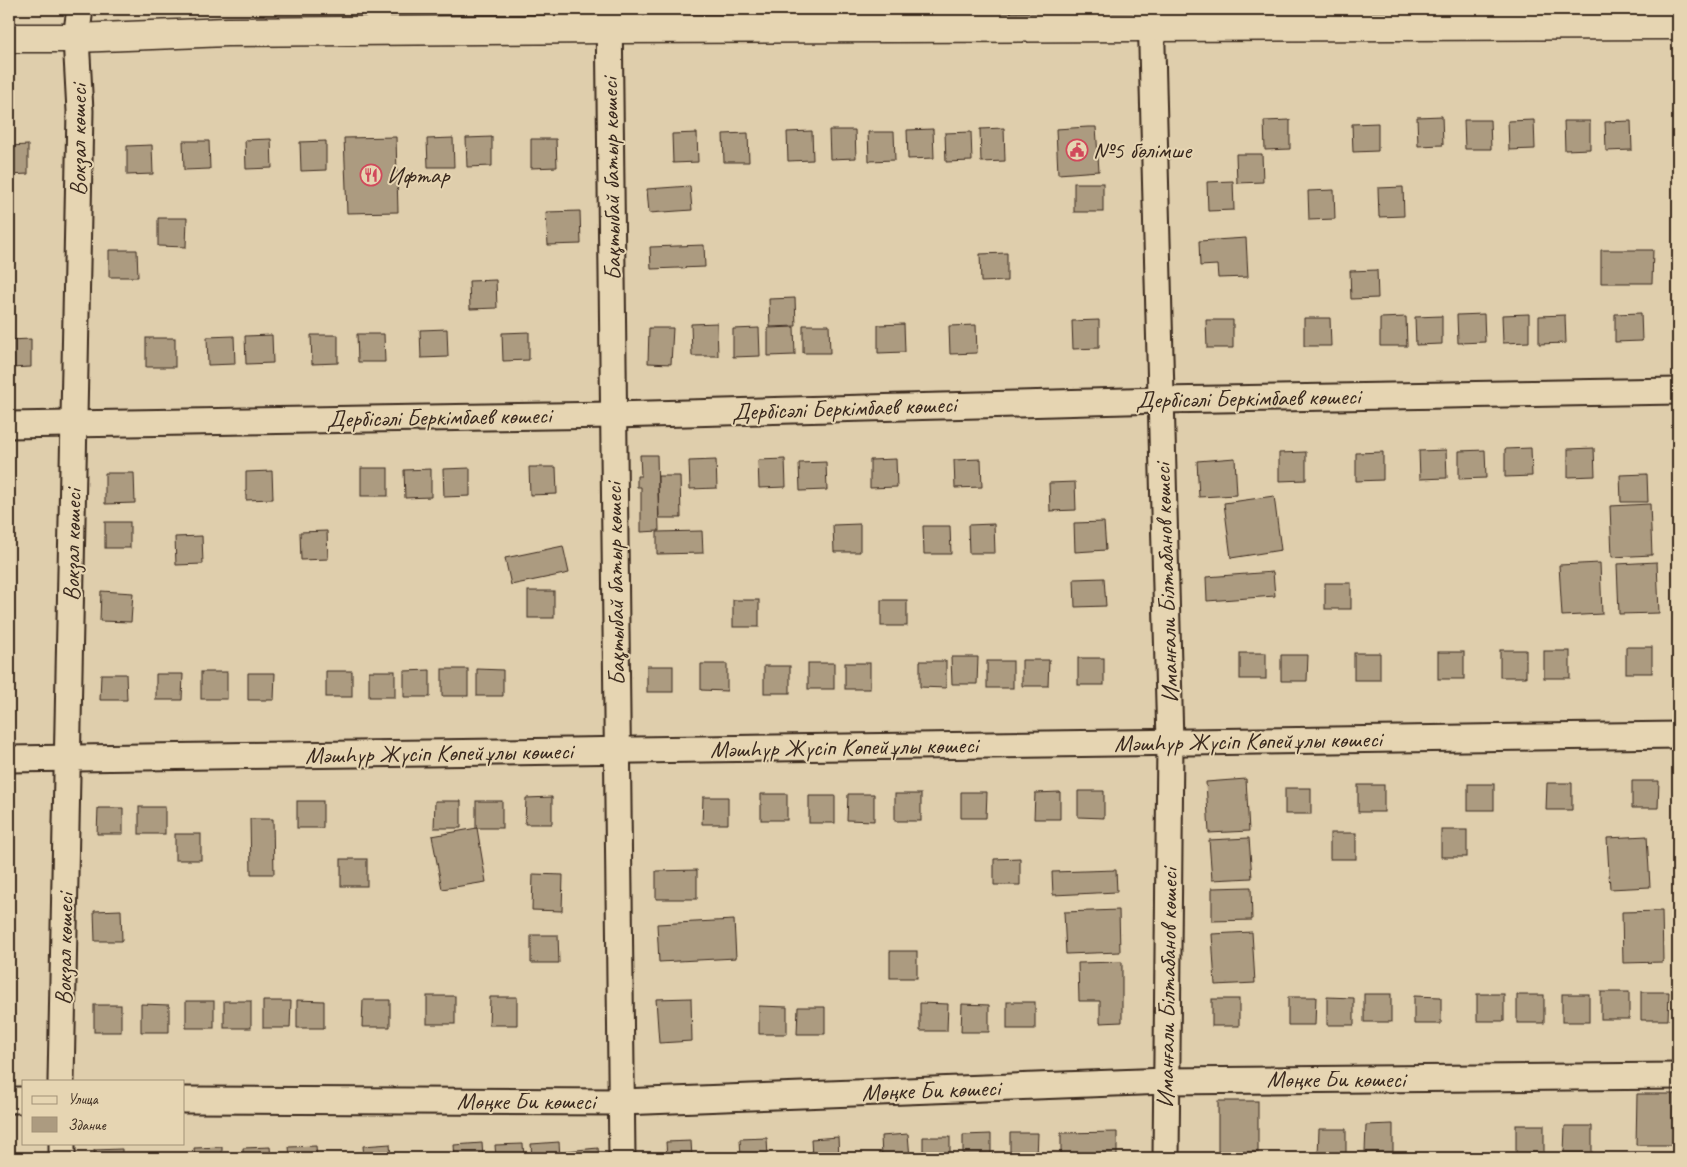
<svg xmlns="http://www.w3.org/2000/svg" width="1687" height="1167" font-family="Caveat,sans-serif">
<rect width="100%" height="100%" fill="#dfceac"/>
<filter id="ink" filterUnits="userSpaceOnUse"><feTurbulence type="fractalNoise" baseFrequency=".02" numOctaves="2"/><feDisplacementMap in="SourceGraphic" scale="10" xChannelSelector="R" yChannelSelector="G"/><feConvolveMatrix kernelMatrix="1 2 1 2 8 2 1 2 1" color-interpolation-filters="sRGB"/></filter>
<g filter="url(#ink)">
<g fill="#ac9b80" stroke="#3b2a1e">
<path d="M1442 116 1443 145 1418 146 1417 117Z"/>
<path d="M1290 120V149L1265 150 1264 121Z"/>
<path d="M1464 120H1490L1491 149H1465Z"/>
<path d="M1534 120 1535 149 1509 150 1508 121Z"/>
<path d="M1564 121H1590V149L1565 150Z"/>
<path d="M1631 121 1632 150 1606 151 1605 122Z"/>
<path d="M1378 123V151L1353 152 1352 124Z"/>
<path d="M1088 127H1096L1099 171 1058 174 1056 129Z"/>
<path d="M1004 128 1005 161 981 162 980 129Z"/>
<path d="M933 129 934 158 908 159 907 130Z"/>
<path d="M829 130H855L856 158 830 159Z"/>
<path d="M812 131 813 160 788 161 787 132Z"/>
<path d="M868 132H894L895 160 869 161Z"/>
<path d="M971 132 972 161 946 162 945 133Z"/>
<path d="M697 133 698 162 673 163 672 134Z"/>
<path d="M748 133 749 162H724L723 134Z"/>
<path d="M396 137 398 212 347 213 344 138Z"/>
<path d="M492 137V166L467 167 466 138Z"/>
<path d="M453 138 454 167H428L427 139Z"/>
<path d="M271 139 272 168 246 169 245 140Z"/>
<path d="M531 139H556L557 167 531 168Z"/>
<path d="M183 141H209L210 169 184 170Z"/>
<path d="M326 141V170L301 171 300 142Z"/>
<path d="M28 145V174L9 175V146Z"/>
<path d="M152 145 153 174 127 175V146Z"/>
<path d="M1236 154H1262L1263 182 1237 183Z"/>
<path d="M1233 181 1234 210 1208 211 1207 182Z"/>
<rect x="1074" y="183" width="29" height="29"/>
<path d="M690 186 692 210 649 213 647 189Z"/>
<path d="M1403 187 1404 216 1379 217 1378 188Z"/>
<path d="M1334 190 1335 219 1309 220 1308 191Z"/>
<path d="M580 211 581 244 548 245 546 212Z"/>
<path d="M158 218H187L186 247 158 246Z"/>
<path d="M1246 238 1248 277 1218 278 1217 265 1200 266 1199 241Z"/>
<path d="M704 245 705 267 651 269 650 247Z"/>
<path d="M109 250H137L138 277H109Z"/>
<path d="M1601 250H1653L1652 283H1601Z"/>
<path d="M1007 253V281L981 282 980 254Z"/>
<path d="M1377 270 1378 298 1351 299 1350 271Z"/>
<path d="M496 280 497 308 470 309 469 281Z"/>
<path d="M795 298 796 326 770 327 769 299Z"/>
<path d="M1641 313 1642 341 1615 342V314Z"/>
<path d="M1484 314 1485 342 1458 343 1457 315Z"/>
<path d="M1529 314V342L1503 343 1502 315Z"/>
<path d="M1565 315 1566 343 1539 344V316Z"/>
<path d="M1442 316V344L1416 345 1415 317Z"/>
<path d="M1406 317 1407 346H1380V318Z"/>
<path d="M1304 318H1330L1331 346H1304Z"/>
<path d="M1099 320V348L1073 349 1072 321Z"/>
<path d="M1206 320H1233V348H1207Z"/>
<path d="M717 323 718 356H692L691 324Z"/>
<path d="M904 324 905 352 878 353V325Z"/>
<path d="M803 325H829L830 353H803Z"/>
<path d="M976 325 977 353 950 354 949 326Z"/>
<path d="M794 327 795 355 768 356V328Z"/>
<path d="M649 328H673L671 364 648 363Z"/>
<path d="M759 328 760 356 733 357V329Z"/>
<path d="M447 329 448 357 421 358 420 330Z"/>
<path d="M529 332V360L503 361 502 333Z"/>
<path d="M357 334H384L385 362H358Z"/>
<path d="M272 335 273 363 246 364 245 336Z"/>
<path d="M311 335H338V363L312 364Z"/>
<path d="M234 336 235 364 208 365 207 337Z"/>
<rect x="146" y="338" width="29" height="29"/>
<path d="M31 339V367L9 368V340Z"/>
<path d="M1531 448 1532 476 1505 477V449Z"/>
<path d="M1594 448 1595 476 1568 477V449Z"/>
<path d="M1446 450 1447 478 1420 479 1419 451Z"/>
<path d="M1485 450 1486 478 1459 479V451Z"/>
<path d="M1306 452V480L1279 481V453Z"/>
<path d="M1383 452V480L1356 481V453Z"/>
<path d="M640 455H657L659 531 641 532V487H637V476H641Z"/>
<path d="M1235 458 1237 495 1199 497 1197 461Z"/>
<path d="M785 459 786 487 759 488 758 460Z"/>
<path d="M896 459 897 487 870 488V460Z"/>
<path d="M981 459 982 487 955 488 954 460Z"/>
<path d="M716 460 717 488 690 489 689 461Z"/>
<path d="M826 462 827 490 800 491 799 463Z"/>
<path d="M529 467H556L557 494 530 495Z"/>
<rect x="361" y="468" width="27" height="28"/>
<path d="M470 468V496L444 497 443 469Z"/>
<path d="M431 469V497L405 498 404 470Z"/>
<path d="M272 471 273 499 246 500V472Z"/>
<path d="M105 473H134L135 503 105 504Z"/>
<path d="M1647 474 1648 502H1621L1620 475Z"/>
<path d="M658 476H680L681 518H659Z"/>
<path d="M1075 482 1076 510 1050 511 1049 483Z"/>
<path d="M1274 496 1281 550 1231 558 1224 503Z"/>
<path d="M1650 504 1652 555 1612 557 1610 506Z"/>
<rect x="105" y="522" width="25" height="26"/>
<path d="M1104 522 1106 550 1075 552 1074 523Z"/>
<path d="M860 524V552H834L833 525Z"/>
<path d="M994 524 995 553H969L968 525Z"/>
<path d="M923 526H950L951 554H924Z"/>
<path d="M327 531 328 559 301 560 300 532Z"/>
<path d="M702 531 703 553 657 554V532Z"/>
<path d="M202 536 203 564 176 565 175 537Z"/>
<path d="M563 546 569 573 511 585 505 558Z"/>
<path d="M1657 562 1659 613 1619 614 1617 564Z"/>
<path d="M1600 563 1602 614 1562 616 1559 565Z"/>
<path d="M1273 572 1275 596 1207 601 1206 577Z"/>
<path d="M1104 578 1106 606 1075 607 1074 579Z"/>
<rect x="1325" y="583" width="26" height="26"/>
<path d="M101 591 133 593 131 622 100 621Z"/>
<rect x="528" y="591" width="26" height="27"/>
<rect x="733" y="600" width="26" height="27"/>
<rect x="881" y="600" width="26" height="26"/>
<rect x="1626" y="647" width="26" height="26"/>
<rect x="1500" y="650" width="26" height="27"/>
<rect x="1544" y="651" width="26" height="27"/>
<rect x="1438" y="652" width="26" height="27"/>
<rect x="1240" y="653" width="26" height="26"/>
<rect x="1354" y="653" width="26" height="27"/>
<path d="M1281 655H1308L1307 681H1281Z"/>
<path d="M951 657H978L977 684H952Z"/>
<rect x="1078" y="658" width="26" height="27"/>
<path d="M1022 660H1049L1048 686H1022Z"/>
<path d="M920 661H946V688L920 687Z"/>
<rect x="987" y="661" width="26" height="27"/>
<rect x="808" y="663" width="26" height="26"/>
<rect x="845" y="663" width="25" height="26"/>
<path d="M701 664H727V691L701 690Z"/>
<rect x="647" y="666" width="26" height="26"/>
<rect x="764" y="666" width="26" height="27"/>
<rect x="442" y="669" width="26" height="27"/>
<path d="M477 669 503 670V696H477Z"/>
<path d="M430 670V697H404V671Z"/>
<rect x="326" y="671" width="26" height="26"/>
<rect x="369" y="671" width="26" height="26"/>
<rect x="201" y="672" width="26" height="27"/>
<path d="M248 673H275L274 700H248Z"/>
<path d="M101 674H126L127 700H100Z"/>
<path d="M156 674H183L182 700H156Z"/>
<path d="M1246 779 1249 831 1209 833 1206 782Z"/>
<path d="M1632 781H1659L1658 808H1632Z"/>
<path d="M1547 783H1572V810H1546Z"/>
<rect x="1468" y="784" width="26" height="26"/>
<rect x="1358" y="785" width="26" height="27"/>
<rect x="1285" y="788" width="26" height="26"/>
<path d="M1078 791H1104V818L1078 817Z"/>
<path d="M961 792H987L986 818H961Z"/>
<path d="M1060 792V819H1034L1035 793Z"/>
<rect x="761" y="794" width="26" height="26"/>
<path d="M848 794H874V821L847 820Z"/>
<rect x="895" y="794" width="26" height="27"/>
<rect x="809" y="796" width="26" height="27"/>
<path d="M552 797V824H525L526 798Z"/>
<path d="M703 797H728V824H702Z"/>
<rect x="297" y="801" width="26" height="27"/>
<path d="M435 801H461V828H434Z"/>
<rect x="476" y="801" width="26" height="27"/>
<rect x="139" y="807" width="26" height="27"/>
<path d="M98 808H123V834H97Z"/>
<path d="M250 819H273L274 874H251Z"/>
<path d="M477 828 486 882 442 889 432 836Z"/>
<rect x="1441" y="830" width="26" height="27"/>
<rect x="1330" y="833" width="26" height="26"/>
<rect x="175" y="834" width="26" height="26"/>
<path d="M1647 836 1650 887 1610 889 1607 838Z"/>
<path d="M1249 838 1252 878 1212 880 1209 840Z"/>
<path d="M1020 858V885H994V859Z"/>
<rect x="341" y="859" width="26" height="27"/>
<path d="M697 870V899H656V871Z"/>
<path d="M1116 870 1117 892 1053 895 1052 872Z"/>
<path d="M533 874 563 875 562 911 532 910Z"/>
<path d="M1251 887 1252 920 1212 921V888Z"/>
<path d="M121 910 122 941H95L94 911Z"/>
<path d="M1119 910 1120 952 1066 954 1064 912Z"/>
<path d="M1662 911 1663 962 1623 963 1622 912Z"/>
<path d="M734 920 736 958 659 962 657 924Z"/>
<path d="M1252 932 1255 983 1215 985 1212 934Z"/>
<path d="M531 935H558L559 963H531Z"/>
<rect x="890" y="951" width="27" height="27"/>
<path d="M1122 962V1022L1100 1023V1001H1079L1078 963Z"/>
<rect x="1601" y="992" width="28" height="27"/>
<path d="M1641 992H1669L1668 1020H1641Z"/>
<rect x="1364" y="994" width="27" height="28"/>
<rect x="1477" y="994" width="27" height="27"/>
<rect x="1562" y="994" width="27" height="28"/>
<rect x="1517" y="995" width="27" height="28"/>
<rect x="427" y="996" width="28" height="28"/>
<path d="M1414 996 1441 997V1024H1414Z"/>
<path d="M490 997H517V1025H489Z"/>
<path d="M1288 997H1316L1315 1025H1288Z"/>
<path d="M1327 997 1354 998V1025H1327Z"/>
<path d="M691 998 692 1041 659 1043 656 999Z"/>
<rect x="1212" y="999" width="27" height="27"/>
<path d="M297 1000 324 1001V1028H297Z"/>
<path d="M363 1000H390V1027H362Z"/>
<rect x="186" y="1001" width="28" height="27"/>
<rect x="224" y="1001" width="27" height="27"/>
<path d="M263 1001H291L290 1028H263Z"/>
<rect x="1007" y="1002" width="28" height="27"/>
<path d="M920 1003 948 1004 947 1031H920Z"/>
<path d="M141 1004 169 1005V1032H141Z"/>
<path d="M962 1004 989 1005V1032H961Z"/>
<rect x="94" y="1005" width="27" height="27"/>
<path d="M759 1006 787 1007V1034H759Z"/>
<path d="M798 1007H825V1034H797Z"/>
<path d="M1637 1094H1677L1676 1145H1636Z"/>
<rect x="1218" y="1101" width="40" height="51"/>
<path d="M1393 1124V1152H1365L1366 1125Z"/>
<rect x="1516" y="1125" width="28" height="28"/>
<path d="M1565 1126H1592V1153H1564Z"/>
<path d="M1319 1129H1346V1157L1318 1156Z"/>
<path d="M1117 1132V1158H1061V1133Z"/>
<path d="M1010 1133H1038L1037 1158H1010Z"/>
<path d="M908 1134 910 1158H882L881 1136Z"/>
<path d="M991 1134V1158H963V1135Z"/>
<path d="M838 1137 839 1158H812L811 1139Z"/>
<rect x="923" y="1137" width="27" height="21"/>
<path d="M767 1138 768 1158H741L740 1139Z"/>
<path d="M691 1141 692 1158H667L666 1142Z"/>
<path d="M559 1142 560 1158H532L531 1144Z"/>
<path d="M482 1143 483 1158H455L454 1145Z"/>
<path d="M390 1144 391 1158H364L363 1146Z"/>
<path d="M523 1144 524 1158H496L495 1145Z"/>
<path d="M316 1146 317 1158H290L289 1147Z"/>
<path d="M222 1147V1158H195L194 1148Z"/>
<path d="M270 1147 271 1158H243V1148Z"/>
<path d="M598 1148 599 1158H567L566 1151Z"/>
<path d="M122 1149V1158H95L94 1150Z"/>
</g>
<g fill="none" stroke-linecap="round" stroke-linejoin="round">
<g stroke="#3b2a1e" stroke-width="29">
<g id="minor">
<path d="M609 9 622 1158"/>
<path d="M1151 9 1170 742 1166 1158"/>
<path d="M9 425 613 415 1161 400 1678 391"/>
<path d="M9 759 1678 735"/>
<path d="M61 1081 80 111 76 38 80 9"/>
<path d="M9 1100H24"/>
<path d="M184 1100 621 1102 1166 1081 1678 1076"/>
<path d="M62 1143V1158"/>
</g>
</g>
<g stroke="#3b2a1e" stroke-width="31">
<path id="major" d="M9 38H76L227 32 609 29 1678 25"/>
</g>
<use href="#minor" stroke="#e6d5b2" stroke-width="25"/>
<use href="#major" stroke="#e6d5b2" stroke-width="28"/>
</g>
</g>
<defs>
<g id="civic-ring" transform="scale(1.125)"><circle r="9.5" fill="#e6d5b2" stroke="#d1495b" stroke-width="1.5"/><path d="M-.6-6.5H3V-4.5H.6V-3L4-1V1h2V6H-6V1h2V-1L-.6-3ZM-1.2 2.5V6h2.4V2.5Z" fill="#d1495b"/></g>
<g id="restaurant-ring" transform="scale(1.125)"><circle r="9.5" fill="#e6d5b2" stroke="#d1495b" stroke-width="1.5"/><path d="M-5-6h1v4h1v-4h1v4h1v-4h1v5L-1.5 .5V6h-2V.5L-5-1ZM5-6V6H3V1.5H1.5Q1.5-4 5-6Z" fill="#d1495b"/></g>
</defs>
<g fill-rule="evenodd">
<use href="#civic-ring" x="1077" y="150"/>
<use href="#restaurant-ring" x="371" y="175"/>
</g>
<g text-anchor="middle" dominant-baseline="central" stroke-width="4" stroke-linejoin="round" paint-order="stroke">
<g font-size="24" fill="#3b2a1e" stroke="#e6d5b2">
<text transform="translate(78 140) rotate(-90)">Вокзал көшесі</text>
<text transform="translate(611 179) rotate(-91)">Бақтыбай батыр көшесі</text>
<text transform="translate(1248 398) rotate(-1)">Дербісәлі Беркімбаев көшесі</text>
<text transform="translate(844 408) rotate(-2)">Дербісәлі Беркімбаев көшесі</text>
<text transform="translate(439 417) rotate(-1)">Дербісәлі Беркімбаев көшесі</text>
<text transform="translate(72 545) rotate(-89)">Вокзал көшесі</text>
<text transform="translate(1166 583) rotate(-92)">Иманғали Білтабанов көшесі</text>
<text transform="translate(615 584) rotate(-91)">Бақтыбай батыр көшесі</text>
<text transform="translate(1248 741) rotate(-1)">Мәшһүр Жүсіп Көпейұлы көшесі</text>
<text transform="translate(844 747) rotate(-1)">Мәшһүр Жүсіп Көпейұлы көшесі</text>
<text transform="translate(439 753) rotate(-1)">Мәшһүр Жүсіп Көпейұлы көшесі</text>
<text transform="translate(64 949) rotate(-89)">Вокзал көшесі</text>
<text transform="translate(1167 988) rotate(-89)">Иманғали Білтабанов көшесі</text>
<text x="1336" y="1079">Мөңке Би көшесі</text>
<text transform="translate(931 1090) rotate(-2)">Мөңке Би көшесі</text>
<text x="526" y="1101">Мөңке Би көшесі</text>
</g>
<g font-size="24" fill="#3b2a1e" stroke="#e6d5b2" text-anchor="start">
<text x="1093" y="150">№5 бөлімше</text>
<text x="387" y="175">Ифтар</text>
</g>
</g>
<rect width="1687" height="1167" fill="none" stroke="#e6d5b2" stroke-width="30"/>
<rect x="15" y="15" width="1657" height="1137" fill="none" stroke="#3b2a1e" stroke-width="2" filter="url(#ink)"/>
<rect x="22" y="1080" width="162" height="65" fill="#e6d5b2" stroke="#a29177"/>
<rect x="32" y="1096" width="25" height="8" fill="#e6d5b2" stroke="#a29177"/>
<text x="68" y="1104" font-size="15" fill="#3b2a1e">Улица</text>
<rect x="32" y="1117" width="25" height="15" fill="#ac9b80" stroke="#a29177"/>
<text x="68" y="1130" font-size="15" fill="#3b2a1e">Здание</text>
</svg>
